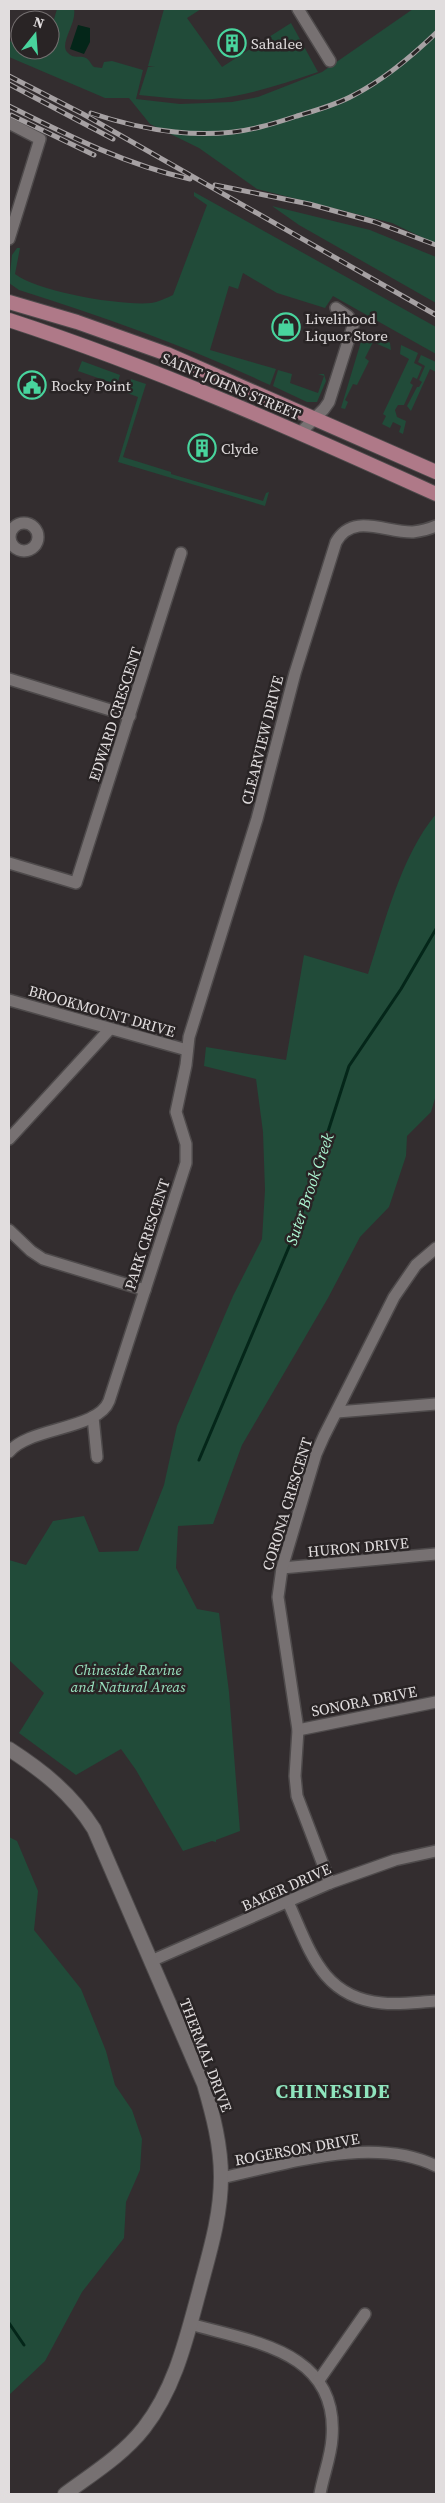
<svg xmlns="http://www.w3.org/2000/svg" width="445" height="2503" font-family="'Source Serif 4',serif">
<rect width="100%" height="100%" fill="#332d2f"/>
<g fill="#214b39">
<path d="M57 9H74C77 24 58 44 68 53 73 59 81 55 86 58 90 60 91 65 94 67L102 68 104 62 112 61 143 70 136 99 180 104 232 102 258 97 322 72 413 9H436V244L392 223 257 189 199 148 150 124 129 98H105L9 57V41L16 43 20 21 18 36 20 37V50H50V33Z"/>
<path d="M164 9H201L187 18 222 67 291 23 318 72C284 83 249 96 213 99 188 101 164 97 139 95L148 67H155L148 66Z"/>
<path d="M194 192 436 327V354L333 296 325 308 277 293 243 273 238 289 229 286 210 350 276 369 270 385C188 347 105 317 19 290L9 283 12 255 17 248H20L15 274C38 292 122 306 151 303 159 302 166 298 173 295L207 205 194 196Z"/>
<path d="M272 206 370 230 436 257V303L299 225Z"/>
<path d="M363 335 384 339 390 343 391 350 373 342 365 358 369 361 357 385 353 384 345 400 348 402 345 409 341 408Z"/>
<path d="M401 345 418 353 414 363 422 367 417 379 413 377 410 383 413 385 404 405H398L395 410 397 417 406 421 403 434 399 432 401 426 393 422 390 428 382 424 386 416 383 414 409 359 400 354Z"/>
<path d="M421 355 436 362V372L430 369 411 411 407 406 417 387H419L422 382 419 380 425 366 418 362Z"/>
<path d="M82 361 120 375 115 391H113L115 384 78 371Z"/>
<path d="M278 370 292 374 290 383 318 393 324 376 318 374H324L326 381 317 402H307L273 386Z"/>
<path d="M131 379 146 384 123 457 171 472V474L263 501 266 493 269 492 265 506 118 462 138 397 127 393Z"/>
<path d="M436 814V1095L431 1112 407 1136 406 1156 389 1207 360 1237 328 1298 242 1445 213 1524 178 1526 176 1568 197 1609 219 1613 229 1692 240 1831 216 1840V1842L212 1841 183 1851 136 1770 121 1749 76 1775 19 1733 44 1693 9 1660V1560L26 1565 53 1521 84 1516 99 1552 138 1551 164 1485 177 1426 233 1296 262 1239 265 1190 263 1132 256 1079 204 1066 206 1047 286 1060 304 955 368 974C385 922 401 856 436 814Z"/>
<path d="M9 1837 17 1841 38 1891 34 1930 81 1989 106 2051 115 2085 132 2110 142 2139 140 2170 126 2202 124 2238 82 2292 45 2361 9 2395Z"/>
</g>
<path fill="#042619" d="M78 25 90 28V42L84 54 70 49Z"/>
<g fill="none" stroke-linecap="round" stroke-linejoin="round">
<g stroke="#042619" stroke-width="3">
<path d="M199 1460 297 1228 349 1066 401 989 436 929"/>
<path d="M9 2323 24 2345"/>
</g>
<g stroke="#4e4a4b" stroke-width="14">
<g id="minor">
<path d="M298 9 330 61"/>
<path d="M9 123 40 139 9 239"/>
<path d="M301 432 324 409 329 402 353 326 348 316 336 308"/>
<circle cx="24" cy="537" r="14"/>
<path d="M9 679 130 716"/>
<path d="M9 863 76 883 181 553"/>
<path d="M9 1000 187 1050"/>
<path d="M9 1139 109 1030"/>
<path d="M9 1230 31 1251 43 1259 145 1290"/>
<path d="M337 1412 436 1404"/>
<path d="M93 1417 97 1457"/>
<path d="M9 1452C29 1427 98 1430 109 1401L186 1163V1144L176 1112 186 1065 189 1037 257 819 295 673 336 542C353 512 386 533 413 532 421 531 429 529 436 526"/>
<path d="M282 1568 436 1554"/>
<path d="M298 1730 436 1702"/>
<path d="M330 1883 297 1796 295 1776 298 1730 278 1597 282 1568 316 1454 324 1436 394 1297 416 1265 436 1248"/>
<path d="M288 1902C310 1950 321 1997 382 2003 400 2005 418 2002 436 2001"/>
<path d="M151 1961 330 1883 395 1860 436 1851"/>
<path d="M221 2178C287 2164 373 2135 436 2166"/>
<path d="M190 2324C253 2342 339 2351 332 2438 331 2457 323 2476 320 2494"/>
<path d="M319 2380 365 2314"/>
</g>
</g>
<g stroke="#4e4a4b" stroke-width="16">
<path id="tertiary" d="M9 1749C43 1771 72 1794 94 1829L204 2084C213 2115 221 2145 221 2177 221 2217 209 2254 199 2292 186 2340 175 2388 144 2428 123 2455 92 2474 65 2494"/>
</g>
<g stroke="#4e4a4b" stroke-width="16">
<g id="primary">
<path d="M9 302 77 322 167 354 436 472"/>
<path d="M9 320C156 368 295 430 436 494"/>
</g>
</g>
<use href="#minor" stroke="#777172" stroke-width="11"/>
<use href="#tertiary" stroke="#777172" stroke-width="14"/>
<use href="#primary" stroke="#af7988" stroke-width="14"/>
<g stroke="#a6a1a3" stroke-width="5">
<g id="rail">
<path d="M9 76 83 114 436 315"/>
<path d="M9 84 113 139"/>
<path d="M9 106C67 135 126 165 190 179"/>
<path d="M91 113C144 131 206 141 260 127 273 124 285 120 297 116 317 110 336 105 354 95 385 79 411 57 436 33"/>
<path d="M11 115 94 155"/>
<path d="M215 185 309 204 375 222 436 245"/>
</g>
</g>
<use href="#rail" stroke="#292425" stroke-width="3" stroke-dasharray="9" stroke-linecap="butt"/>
</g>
<defs>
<g id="building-ring" transform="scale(1.4375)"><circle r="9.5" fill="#292425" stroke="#48d49d" stroke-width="1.5"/><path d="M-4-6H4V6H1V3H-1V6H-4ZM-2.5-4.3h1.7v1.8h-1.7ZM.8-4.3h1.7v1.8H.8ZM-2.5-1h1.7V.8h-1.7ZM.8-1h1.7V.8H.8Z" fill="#48d49d"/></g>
<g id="shop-ring" transform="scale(1.4375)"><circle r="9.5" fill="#292425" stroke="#48d49d" stroke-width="1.5"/><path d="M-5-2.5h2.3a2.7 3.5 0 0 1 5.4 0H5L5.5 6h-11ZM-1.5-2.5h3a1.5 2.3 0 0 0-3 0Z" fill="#48d49d"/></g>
<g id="civic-ring" transform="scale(1.4375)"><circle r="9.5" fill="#292425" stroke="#48d49d" stroke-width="1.5"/><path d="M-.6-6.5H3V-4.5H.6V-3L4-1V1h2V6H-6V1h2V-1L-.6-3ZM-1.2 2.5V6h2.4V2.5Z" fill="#48d49d"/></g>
</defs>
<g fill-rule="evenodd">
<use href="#building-ring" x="232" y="43"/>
<use href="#shop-ring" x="286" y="327"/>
<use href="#civic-ring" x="32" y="385"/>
<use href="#building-ring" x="202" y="448"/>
</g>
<g text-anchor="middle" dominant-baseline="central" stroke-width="5" stroke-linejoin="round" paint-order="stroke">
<g font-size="15" fill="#e1ddde" stroke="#292425" text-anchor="start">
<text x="251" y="43">Sahalee</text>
<text x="305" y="318">Livelihood<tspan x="305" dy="17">Liquor Store</tspan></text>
<text x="51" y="385">Rocky Point</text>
<text x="221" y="448">Clyde</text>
</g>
<g font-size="15" fill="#e1ddde" stroke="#292425">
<text transform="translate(231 386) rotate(23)">SAINT JOHNS STREET</text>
<text transform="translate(115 714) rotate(-72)">EDWARD CRESCENT</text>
<text transform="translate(262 740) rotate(-76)">CLEARVIEW DRIVE</text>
<text transform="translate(102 1011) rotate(16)">BROOKMOUNT DRIVE</text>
<text transform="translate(147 1234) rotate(-72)">PARK CRESCENT</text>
<text transform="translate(287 1504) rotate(-73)">CORONA CRESCENT</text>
<text transform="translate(358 1547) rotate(-5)">HURON DRIVE</text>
<text transform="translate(364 1701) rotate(-11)">SONORA DRIVE</text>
<text transform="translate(286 1887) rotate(-24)">BAKER DRIVE</text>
<text transform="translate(206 2055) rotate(69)">THERMAL DRIVE</text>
<text transform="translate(297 2149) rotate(-10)">ROGERSON DRIVE</text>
</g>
<g font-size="15" font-style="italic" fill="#99e2bf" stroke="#292425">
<text x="128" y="1669">Chineside Ravine<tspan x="128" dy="17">and Natural Areas</tspan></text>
</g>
<g font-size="16" font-style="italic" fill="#acf6d2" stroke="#292425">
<text transform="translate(309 1189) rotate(-71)">Suter Brook Creek</text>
</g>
<g font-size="20" font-weight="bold" letter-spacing="1" fill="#8fe4bd" stroke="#292425">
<text x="333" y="2091">CHINESIDE</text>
</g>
</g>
<rect width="445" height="2503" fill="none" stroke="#e1ddde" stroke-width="20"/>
<g transform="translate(35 35) rotate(17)"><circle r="24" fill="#292425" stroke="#736e6f"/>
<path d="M0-4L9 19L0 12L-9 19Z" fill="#48d49d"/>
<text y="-8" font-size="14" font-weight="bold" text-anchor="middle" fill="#e1ddde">N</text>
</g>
</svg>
